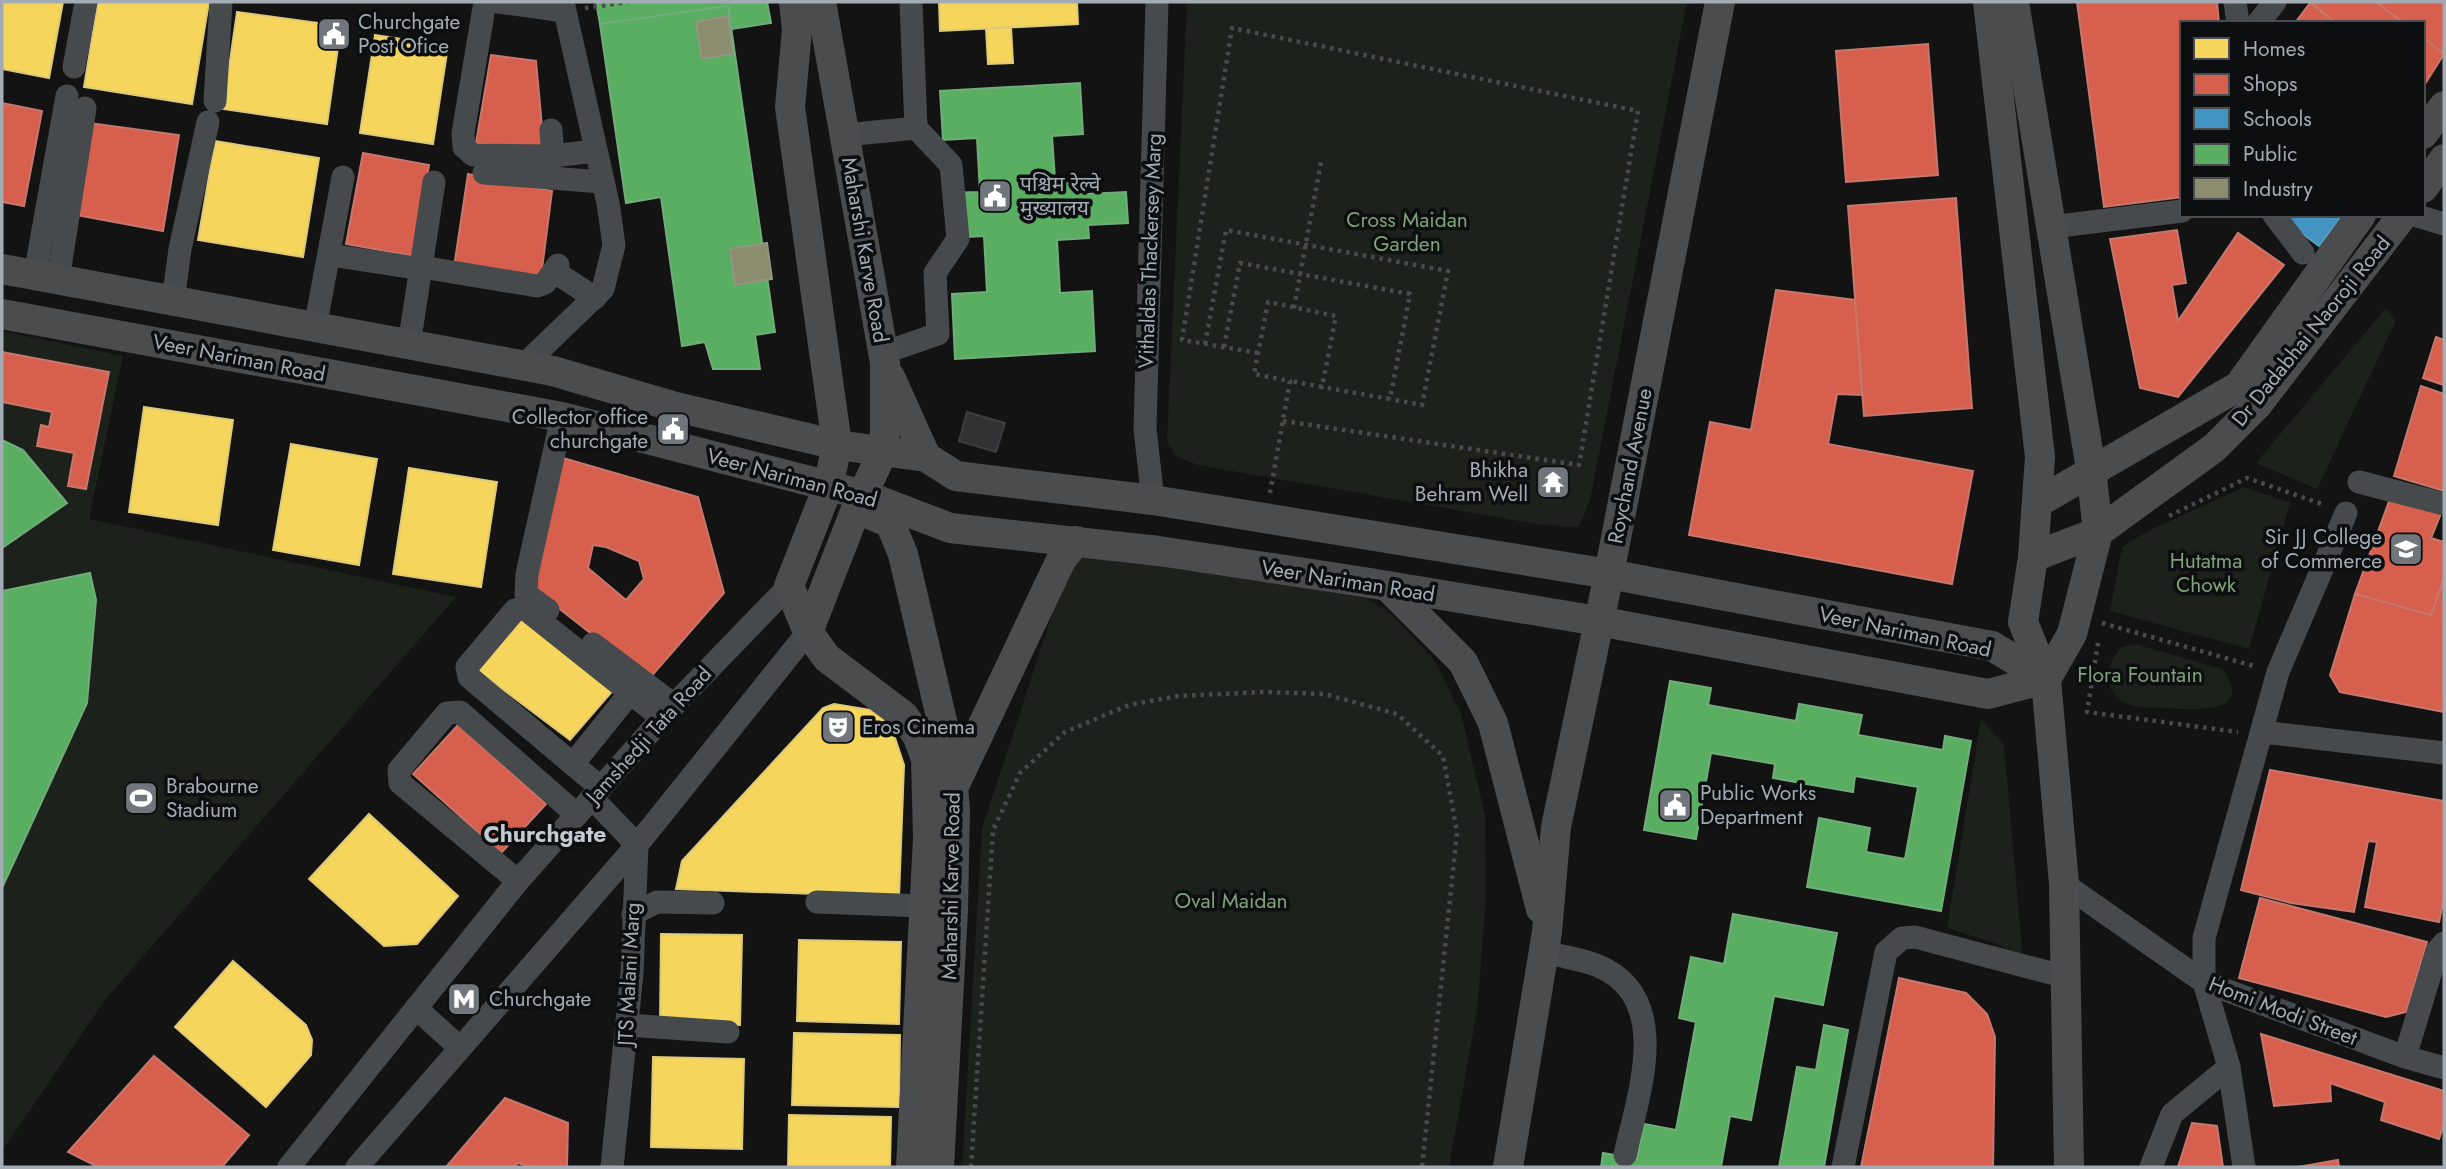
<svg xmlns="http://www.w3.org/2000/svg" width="2446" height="1169" font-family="Jost,'Noto Sans Devanagari',sans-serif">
<rect width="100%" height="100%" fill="#131313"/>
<g fill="#1c221b">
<path d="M1187 2H1687L1590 500 1579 527 1542 525 1198 465 1177 457 1167 441Z"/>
<path d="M2386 308 2396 320 2317 489 2256 463Z"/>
<path d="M2 331 123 356 89 519 456 597 105 1000 2 1151Z"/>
<path d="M2244 487 2290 503 2249 649 2110 611 2122 547 2148 531Z"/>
<path d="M1152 554 1349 586 1391 614 1435 661 1461 714 1485 815 1486 900 1477 1011 1449 1167H962L982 829 1070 559Z"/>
<path d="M2135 644 2222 669C2257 714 2194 710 2167 708 2154 707 2135 709 2124 702 2101 689 2106 662 2122 647Z"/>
<path d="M1981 719 2004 745 2023 960 2000 945 1947 928Z"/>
</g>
<g fill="#f6d55c" stroke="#ddc977" stroke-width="2">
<path d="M2 2H63L49 78 2 69Z"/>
<path d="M98 2H209L192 104 84 87Z"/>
<path d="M939 2H1077L1078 24 940 31Z"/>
<path d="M237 12 341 26 327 124 223 109Z"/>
<path d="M1011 27 1013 63 988 64 986 29Z"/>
<path d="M375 35 448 46 433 144 360 133Z"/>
<path d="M215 141 319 158 303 257 198 240Z"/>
<path d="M144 407 233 420 218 525 129 512Z"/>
<path d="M291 444 377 459 359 565 273 550Z"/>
<path d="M409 468 497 482 481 587 393 574Z"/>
<path d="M523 613 616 687 570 740 477 670Z"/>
<path d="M834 704 870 710 890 723 904 765 899 897 676 889 682 861 823 708Z"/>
<path d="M369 814 458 896 417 944 384 946 309 879Z"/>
<path d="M661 934 742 935 740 1025 660 1024Z"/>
<path d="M799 940 901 942 899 1024 797 1021Z"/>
<path d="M233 961 306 1025 312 1040 311 1055 266 1107 175 1027Z"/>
<path d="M794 1033 900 1035 899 1107 792 1105Z"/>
<path d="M653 1057 744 1059 742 1149 651 1147Z"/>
<path d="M789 1115 891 1117 890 1167H788Z"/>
</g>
<g fill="#d6604d" stroke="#c7776c" stroke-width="2" fill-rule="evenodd">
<path d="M2077 2H2217L2219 23H2182V197L2104 207Z"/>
<path d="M2311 2H2376L2404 23H2336Z"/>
<path d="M2376 2H2444V54L2423 38V23H2404Z"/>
<path d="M2310 3 2336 23H2295Z"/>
<path d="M2423 38 2444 54 2423 87Z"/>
<path d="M1928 44 1938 175 1846 182 1836 51Z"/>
<path d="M491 55 536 61 544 149 476 143Z"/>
<path d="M2 103 42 111 24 206 2 202Z"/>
<path d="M89 123 179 135 163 231 76 215Z"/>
<path d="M363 153 429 165 413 256 346 244Z"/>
<path d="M468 174 552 191 541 277 454 267Z"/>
<path d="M1956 198 1972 408 1864 416 1848 206Z"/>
<path d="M2177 230 2186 283 2172 285 2178 321 2238 233 2284 265 2178 397 2140 388 2110 239Z"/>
<path d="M1776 290 1855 300 1862 395 1837 394 1828 444 1973 471 1952 584 1689 535 1710 422 1751 430Z"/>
<path d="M2436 337 2444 340V385L2423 378Z"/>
<path d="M2 352 109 372 86 489 68 486 74 453 37 446 41 425 49 427 52 412 2 402Z"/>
<path d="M2421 386 2444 394V491L2394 476Z"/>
<path d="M563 458 698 497 724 593 649 679 533 588ZM593 545 606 547 639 561 644 579 626 600 588 568Z"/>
<path d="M2391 496 2442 511 2431 538 2444 542V577L2431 615 2355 594Z"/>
<path d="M2443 582 2444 712 2340 692 2330 675 2355 594 2431 615Z"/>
<path d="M458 725 546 804 501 853 413 774Z"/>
<path d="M2270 770 2444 801V898L2439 922 2365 907 2377 842 2368 841 2354 912 2291 903 2241 890Z"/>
<path d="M2260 898 2427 942 2406 1012 2386 1017 2239 978Z"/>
<path d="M1899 978 1966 993 1987 1014 1995 1037 1993 1167H1861Z"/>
<path d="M2261 1034 2444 1091V1124L2439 1139 2381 1120 2385 1102 2330 1083 2331 1101 2274 1106Z"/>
<path d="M154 1056 249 1135 222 1167H98L68 1152Z"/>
<path d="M505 1098 568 1123 567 1167H531L518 1163 514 1167H446Z"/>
<path d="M2192 1123 2217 1126 2223 1167H2178Z"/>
<path d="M2338 1160 2339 1167H2298Z"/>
</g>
<path fill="#4393c3" stroke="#609abf" stroke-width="2" d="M2293 215H2342L2319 246 2288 223Z"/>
<g fill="#5aae61" stroke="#70ad7a" stroke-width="2">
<path d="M596 2H767L771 23 731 29 728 6 600 24Z"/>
<path d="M728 6 775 332 755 335 760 369H713L705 342 682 346 661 197 626 203 600 24Z"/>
<path d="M1080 83 1083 134 1052 136 1055 179 1086 178 1087 194 1126 192 1128 223 1088 225 1089 238 1057 240 1060 293 1092 291 1095 351 955 359 952 294 987 292 984 236 949 238 946 193 980 192 977 138 943 140 940 91Z"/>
<path d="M2 440 23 450 67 503 2 548Z"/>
<path d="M90 573 96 600 87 703 2 888V591Z"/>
<path d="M1670 681 1711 688 1708 705 1796 721 1799 704 1862 715 1858 735 1943 750 1945 736 1971 741 1941 911 1807 887 1819 818 1870 828 1866 852 1905 859 1918 787 1855 776 1853 792 1773 778 1775 764 1711 753 1696 839 1644 830Z"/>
<path d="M1733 914 1837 933 1823 1005 1774 996 1751 1120 1730 1116 1721 1167H1601L1603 1153 1637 1159 1644 1124 1676 1130 1696 1022 1679 1018 1691 957 1724 964Z"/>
<path d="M1824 1025 1848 1030 1824 1167H1779L1797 1067 1816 1070Z"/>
</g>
<g fill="#8c8c6e" stroke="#939683" stroke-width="2">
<path d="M728 16 733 54 702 59 696 22Z"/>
<path d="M767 243 772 279 735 285 730 249Z"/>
</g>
<path fill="#323234" stroke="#3b3e3f" stroke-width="2" d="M967 412 1005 423 996 452 959 441Z"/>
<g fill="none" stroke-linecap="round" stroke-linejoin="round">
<g stroke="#494a4e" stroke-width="4.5" stroke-dasharray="3.5 5" stroke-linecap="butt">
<path d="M585 8 628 2"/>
<path d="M1294 308 1321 162"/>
<path d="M1205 344 1226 230 1448 271 1422 405 1390 399"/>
<path d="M1224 347 1240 263 1410 294 1390 399 1322 387"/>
<path d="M1258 353 1182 340 1232 28 1638 111 1579 465 1283 421"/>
<path d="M1270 493 1290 381 1254 374 1268 302 1336 316 1322 387 1290 381"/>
<path d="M2169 516 2247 478 2325 505"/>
<path d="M2102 623 2257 667"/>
<path d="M2098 643 2087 712 2238 732"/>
<path d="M971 1167 993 830 1020 773 1065 732 1129 705 1178 696 1265 692 1325 694 1397 714 1443 756 1457 832 1422 1167"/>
</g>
<g stroke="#474a4c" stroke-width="23">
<path d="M485 2 463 133 464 147 473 155 553 156 595 151"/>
<path d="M499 2 564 11"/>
<path d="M2235 2 2238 23"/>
<path d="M2258 23 2275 2"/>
<path d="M74 67 86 2"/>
<path d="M215 101 221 2"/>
<path d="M551 130 553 156"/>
<path d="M845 135 916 128 911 2"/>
<path d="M484 173 603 182"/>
<path d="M2274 215 2303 253"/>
<path d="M2414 215 2444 224"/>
<path d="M2051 227 2182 211"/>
<path d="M330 255 422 269"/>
<path d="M434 269 537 286 545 283 558 265"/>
<path d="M555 272 595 298"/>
<path d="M35 275 67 96"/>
<path d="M58 280 85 108"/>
<path d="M173 301 180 249 208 122"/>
<path d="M315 328 343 177"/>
<path d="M409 345 434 182"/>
<path d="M883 353 938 334 935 273 958 239 951 165 916 128"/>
<path d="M524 365 603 289 614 245 608 203 563 2"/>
<path d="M2359 482 2444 504"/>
<path d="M1153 500 1145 429 1157 2"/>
<path d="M548 610 526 594 527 574 562 417"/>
<path d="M593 644 674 705"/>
<path d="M2262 732 2444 753"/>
<path d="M573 764 630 693"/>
<path d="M601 788 469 677 467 667 515 610 524 608 662 718"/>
<path d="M592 798 637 845 632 973 612 1167"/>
<path d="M518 881 400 783 399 770 447 713 460 712 577 815"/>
<path d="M2064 884 2204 982 2405 1057 2444 1068"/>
<path d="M817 902 925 906"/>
<path d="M633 914 657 902 713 903"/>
<path d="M1543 952C1561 956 1580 959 1596 965 1675 996 1638 1095 1625 1155"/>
<path d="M416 1008 460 1048"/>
<path d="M628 1025 728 1032"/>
<path d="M2405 1057 2437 951 2444 943"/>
<path d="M289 1167 518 881 674 705 789 586"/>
<path d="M357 1167 637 845 808 632"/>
<path d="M1843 1167 1886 952 1902 938 1915 937 2066 977"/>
<path d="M2151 1167 2172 1114 2229 1067"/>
<path d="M2244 1167 2229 1067 2204 982V938L2278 672 2346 513"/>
</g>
<g stroke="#4a4c4e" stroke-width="30">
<path d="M794 2 797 30 790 107 837 445 828 487 789 586 808 632 827 658 904 716 918 737 926 759 928 838 911 1167"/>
<path d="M1988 2 2040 457 2033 557 2023 622 2046 679 2064 884 2069 1167"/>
<path d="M2014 2 2091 469 2098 532 2072 634 2046 679"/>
<path d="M2423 134 2444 106"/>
<path d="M2423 188 2444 159"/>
<path d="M2 269 553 371 672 406 837 445 926 457 956 476 1153 500 1609 574 1992 646 2046 679"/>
<path d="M2 314 562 417 864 495 950 528 1159 551 1364 582 1598 621 1988 694 2046 679"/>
<path d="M890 377 926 457"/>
<path d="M2037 503 2239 386 2361 215"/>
<path d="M859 510 890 523 903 554 950 755 955 809 953 910 939 1167"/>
<path d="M2033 557 2098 532 2214 448 2257 405 2403 215"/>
<path d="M1388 587 1463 662 1493 723 1541 909"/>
<path d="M808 632 856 509 884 449 885 429V363L821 2"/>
<path d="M954 786 1061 560 1076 541"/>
<path d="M1508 1167 1547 932 1556 827 1609 574 1720 2"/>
</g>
</g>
<defs>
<g id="civic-square" transform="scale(1.75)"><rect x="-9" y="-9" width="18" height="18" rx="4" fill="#71767c" stroke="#0d0e0f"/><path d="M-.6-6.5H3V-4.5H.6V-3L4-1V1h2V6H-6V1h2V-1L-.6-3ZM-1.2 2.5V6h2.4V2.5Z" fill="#fff"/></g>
<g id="temple-square" transform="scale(1.75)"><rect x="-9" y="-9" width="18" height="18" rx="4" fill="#71767c" stroke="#0d0e0f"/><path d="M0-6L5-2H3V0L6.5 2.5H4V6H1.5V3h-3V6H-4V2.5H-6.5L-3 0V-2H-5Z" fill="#fff"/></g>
<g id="university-square" transform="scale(1.75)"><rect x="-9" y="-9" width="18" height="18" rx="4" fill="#71767c" stroke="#0d0e0f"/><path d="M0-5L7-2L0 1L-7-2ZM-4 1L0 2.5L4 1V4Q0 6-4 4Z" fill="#fff"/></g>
<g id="theatre-square" transform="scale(1.75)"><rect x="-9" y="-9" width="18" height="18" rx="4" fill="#71767c" stroke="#0d0e0f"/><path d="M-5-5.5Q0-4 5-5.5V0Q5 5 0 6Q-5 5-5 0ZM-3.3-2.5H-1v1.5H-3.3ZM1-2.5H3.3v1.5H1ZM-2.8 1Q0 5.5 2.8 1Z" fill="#fff"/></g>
<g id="stadium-square" transform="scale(1.75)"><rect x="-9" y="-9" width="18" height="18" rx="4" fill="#71767c" stroke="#0d0e0f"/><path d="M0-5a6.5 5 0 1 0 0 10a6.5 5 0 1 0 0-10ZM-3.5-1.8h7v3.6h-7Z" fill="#fff"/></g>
<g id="metro-square" transform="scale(1.75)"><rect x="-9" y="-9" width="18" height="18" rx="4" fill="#71767c" stroke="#0d0e0f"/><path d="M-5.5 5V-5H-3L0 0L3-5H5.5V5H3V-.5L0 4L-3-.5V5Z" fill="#fff"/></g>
</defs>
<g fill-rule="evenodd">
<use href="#civic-square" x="334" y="34"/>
<use href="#civic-square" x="995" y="196"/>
<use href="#civic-square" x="673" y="429"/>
<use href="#temple-square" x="1553" y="482"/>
<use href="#university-square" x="2406" y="549"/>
<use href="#theatre-square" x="838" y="727"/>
<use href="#stadium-square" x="141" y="798"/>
<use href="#civic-square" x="1675" y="805"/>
<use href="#metro-square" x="464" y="999"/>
</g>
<g text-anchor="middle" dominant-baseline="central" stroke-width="7" stroke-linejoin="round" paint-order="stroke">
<g font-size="21" fill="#a3acb5" stroke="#0d0e0f" text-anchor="start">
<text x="358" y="22">Churchgate<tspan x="358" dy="24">Post Ofice</tspan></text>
<text x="1020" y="184">पश्चिम रेल्वे<tspan x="1020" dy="24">मुख्यालय</tspan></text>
<text x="648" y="417" text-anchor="end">Collector office<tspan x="648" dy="24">churchgate</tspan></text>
<text x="1528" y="470" text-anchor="end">Bhikha<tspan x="1528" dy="24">Behram Well</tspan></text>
<text x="2382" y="537" text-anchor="end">Sir JJ College<tspan x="2382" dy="24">of Commerce</tspan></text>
<text x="862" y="727">Eros Cinema</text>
<text x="166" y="786">Brabourne<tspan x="166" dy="24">Stadium</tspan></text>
<text x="1700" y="793">Public Works<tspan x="1700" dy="24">Department</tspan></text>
<text x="489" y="999">Churchgate</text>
</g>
<g font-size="21" fill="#7ea279" stroke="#0d0e0f">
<text x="1407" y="220">Cross Maidan<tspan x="1407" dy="24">Garden</tspan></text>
<text x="2206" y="561">Hutatma<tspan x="2206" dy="24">Chowk</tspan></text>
<text x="2140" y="675">Flora Fountain</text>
<text x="1231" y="901">Oval Maidan</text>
</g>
<g font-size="21" fill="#a3acb5" stroke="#0d0e0f">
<text transform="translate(865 250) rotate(80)">Maharshi Karve Road</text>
<text transform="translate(1150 251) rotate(-88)">Vithaldas Thackersey Marg</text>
<text transform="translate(2311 331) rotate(-51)">Dr Dadabhai Naoroji Road</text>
<text transform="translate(239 358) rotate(11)">Veer Nariman Road</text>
<text transform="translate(1630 466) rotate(-79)">Roychand Avenue</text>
<text transform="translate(792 478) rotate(15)">Veer Nariman Road</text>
<text transform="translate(1348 581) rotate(9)">Veer Nariman Road</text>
<text transform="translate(1905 632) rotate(12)">Veer Nariman Road</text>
<text transform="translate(649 735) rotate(-48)">Jamshedji Tata Road</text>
<text transform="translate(951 886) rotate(-89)">Maharshi Karve Road</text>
<text transform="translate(629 974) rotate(-87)">JTS Malani Marg</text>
<text transform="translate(2283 1011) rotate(21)">Homi Modi Street</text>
</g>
<g font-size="23" font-weight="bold" fill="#c4cad1" stroke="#0d0e0f">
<text x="545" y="834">Churchgate</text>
</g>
</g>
<rect width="2446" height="1169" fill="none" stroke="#a3acb5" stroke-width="7"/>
<rect x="2180" y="21" width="245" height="196" fill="#0d0e0f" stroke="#494d51" stroke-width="2"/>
<rect x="2194" y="38" width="35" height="21" fill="#f6d55c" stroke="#494d51" stroke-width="2"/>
<text x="2243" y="56" font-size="21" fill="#a3acb5">Homes</text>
<rect x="2194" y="74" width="35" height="21" fill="#d6604d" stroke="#494d51" stroke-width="2"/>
<text x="2243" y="91" font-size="21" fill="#a3acb5">Shops</text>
<rect x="2194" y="108" width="35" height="21" fill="#4393c3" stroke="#494d51" stroke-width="2"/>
<text x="2243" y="126" font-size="21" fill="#a3acb5">Schools</text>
<rect x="2194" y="144" width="35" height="21" fill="#5aae61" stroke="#494d51" stroke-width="2"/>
<text x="2243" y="161" font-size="21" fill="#a3acb5">Public</text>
<rect x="2194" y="178" width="35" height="21" fill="#8c8c6e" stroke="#494d51" stroke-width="2"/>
<text x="2243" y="196" font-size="21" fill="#a3acb5">Industry</text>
</svg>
